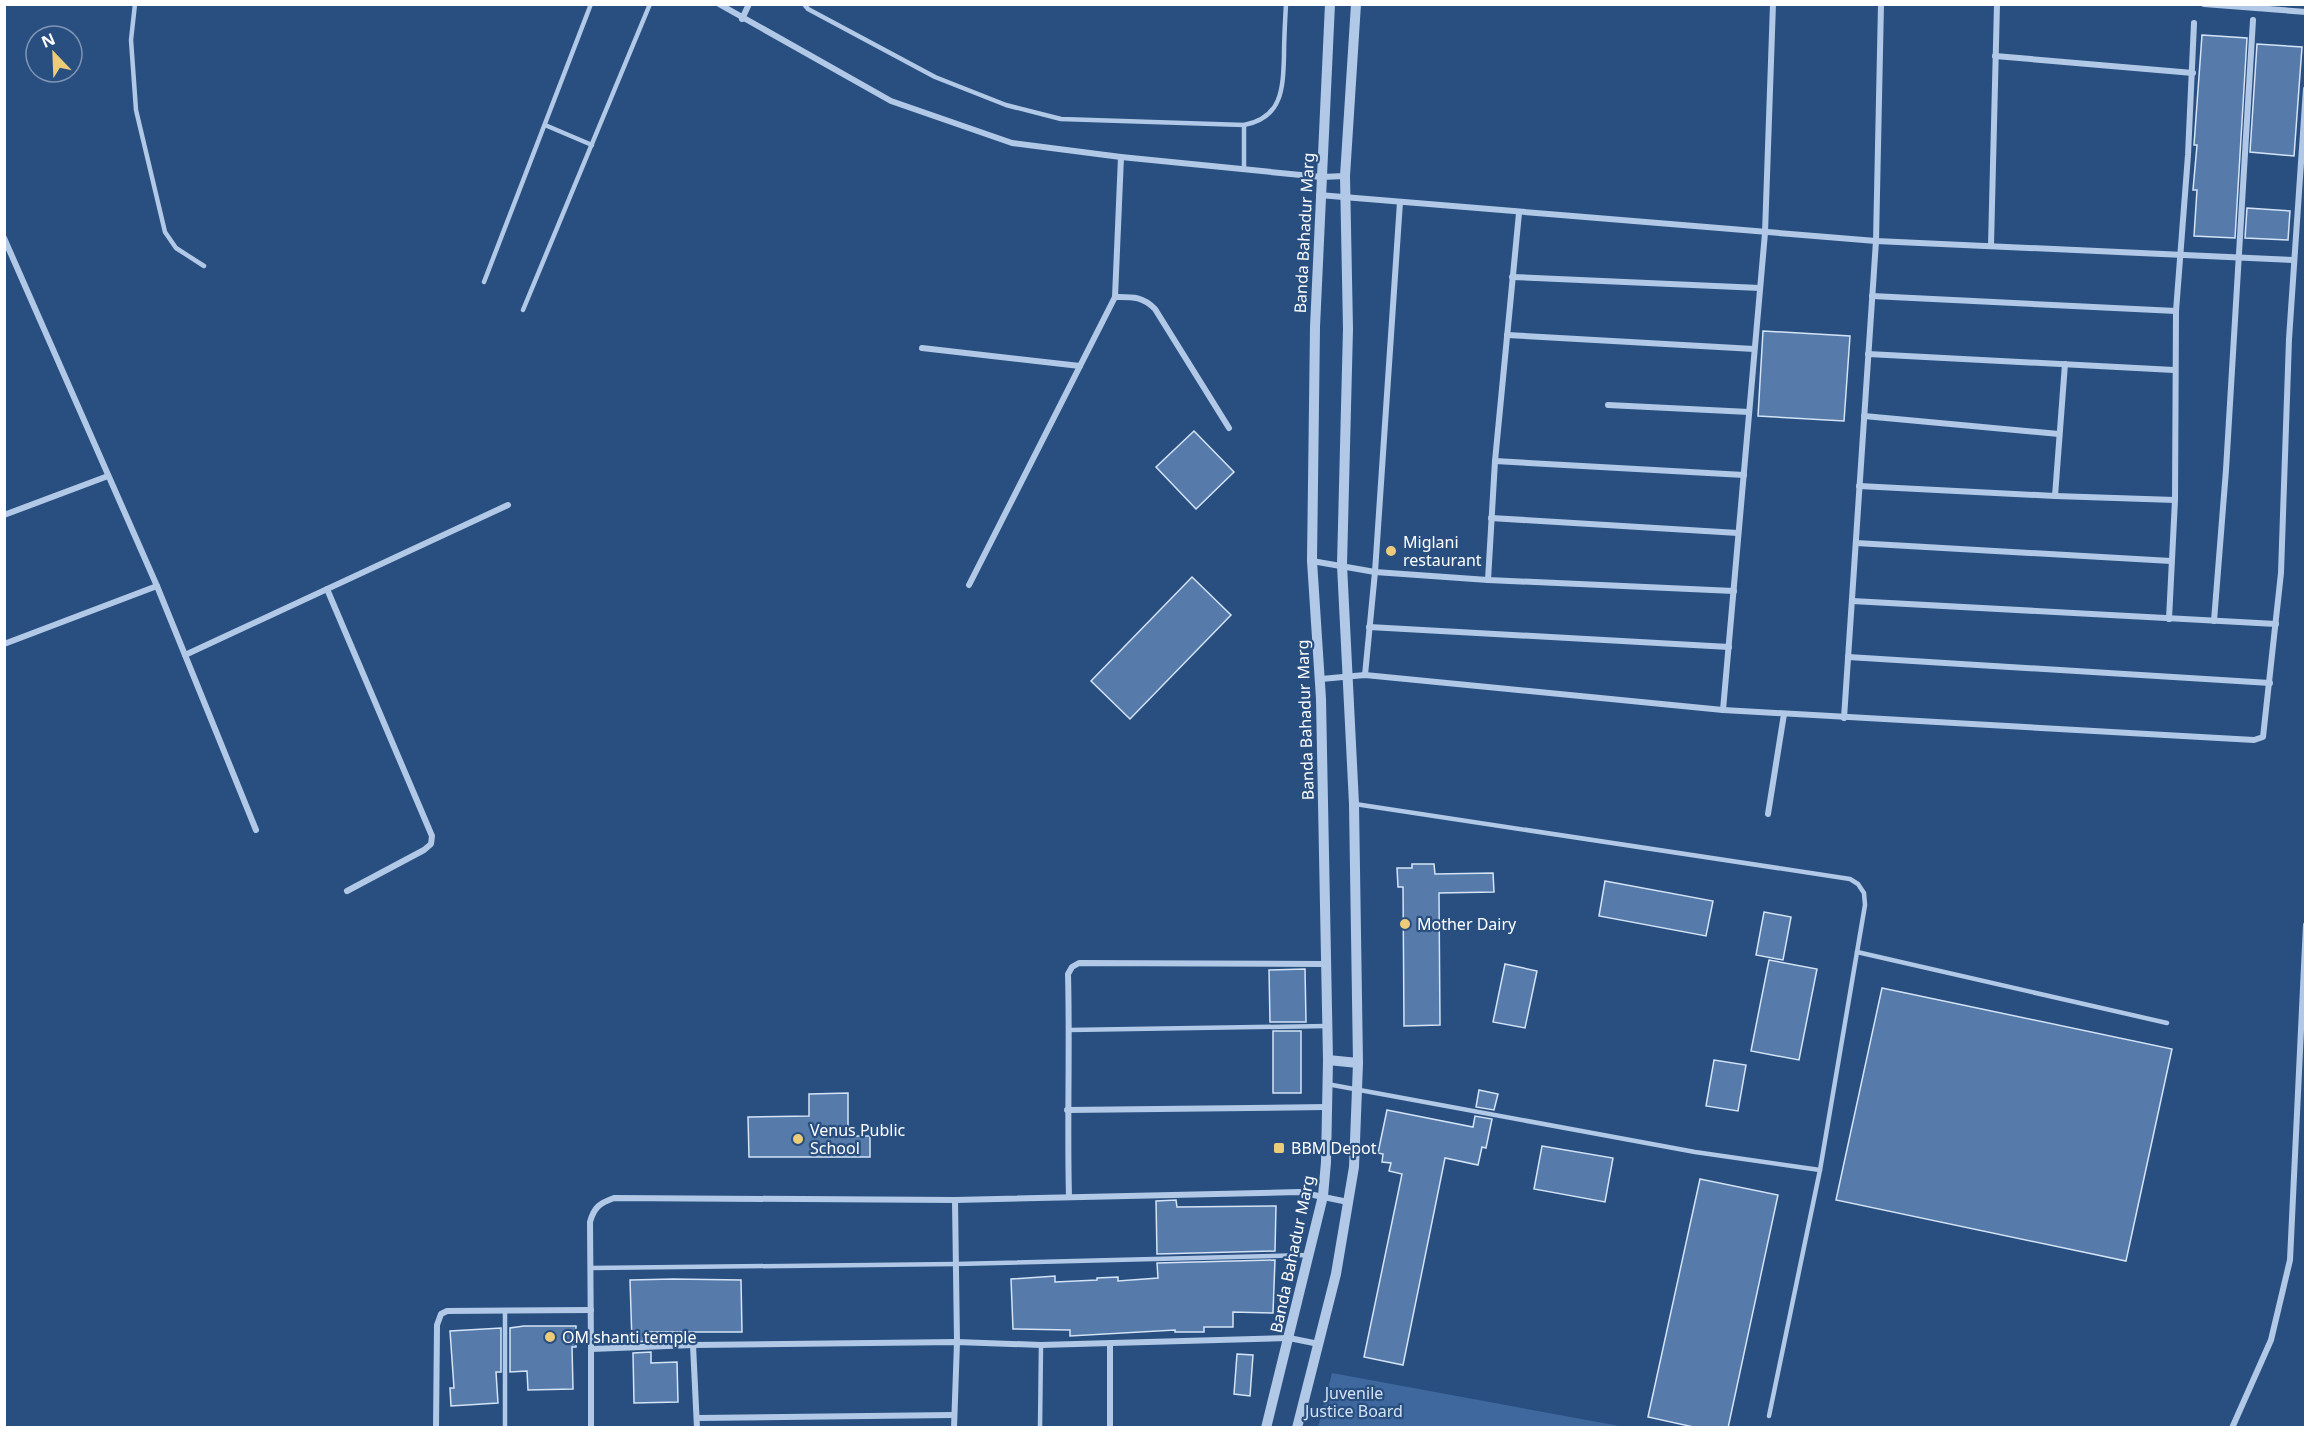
<svg xmlns="http://www.w3.org/2000/svg" width="2310" height="1432" font-family="'Noto Sans',sans-serif">
<rect width="100%" height="100%" fill="#294f81"/>
<path fill="#3e689e" d="M1332 1373 1625 1427H1318Z"/>
<g fill="#567bab" stroke="#d4e3f5" stroke-width="1.5">
<path d="M2202 35 2247 38 2235 238 2194 236 2197 190H2193L2197 145H2194Z"/>
<path d="M2257 44 2302 47 2294 156 2250 152Z"/>
<path d="M2247 208 2290 211 2288 240 2245 238Z"/>
<path d="M1763 331 1850 336 1844 421 1758 416Z"/>
<path d="M1194 431 1234 472 1196 509 1156 467Z"/>
<path d="M1192 577 1231 615 1130 719 1091 681Z"/>
<path d="M1412 864H1434L1435 874 1493 873 1494 892 1439 893 1440 1025 1404 1026 1403 887H1398L1397 868H1412Z"/>
<path d="M1605 881 1713 901 1706 936 1599 916Z"/>
<path d="M1764 912 1791 917 1783 960 1756 955Z"/>
<path d="M1769 960 1817 969 1799 1060 1751 1051Z"/>
<path d="M1505 964 1537 971 1525 1028 1493 1022Z"/>
<path d="M1305 969 1306 1022H1270L1269 970Z"/>
<path d="M1882 988 2172 1049 2126 1261 1836 1200Z"/>
<rect x="1273" y="1031" width="28" height="62"/>
<path d="M1714 1060 1746 1065 1738 1111 1706 1106Z"/>
<path d="M1479 1090 1498 1094 1494 1110 1476 1107Z"/>
<path d="M848 1093V1136H870V1157H749L748 1117 809 1116V1094Z"/>
<path d="M1387 1110 1473 1127 1475 1116 1492 1119 1486 1148 1482 1147 1478 1165 1445 1158 1403 1365 1364 1357 1402 1174 1389 1171 1391 1163 1382 1162 1383 1154 1378 1153Z"/>
<path d="M1542 1146 1613 1158 1605 1202 1534 1189Z"/>
<path d="M1700 1179 1778 1195 1728 1428H1698L1648 1417Z"/>
<path d="M1176 1200 1177 1207 1276 1206 1275 1251 1157 1254 1156 1201Z"/>
<path d="M1275 1260 1273 1313 1233 1312V1327H1204V1332H1175V1330L1070 1336V1330L1013 1329 1011 1279 1055 1276V1282L1097 1280V1278L1118 1277V1281L1158 1278 1157 1263Z"/>
<path d="M673 1279 741 1280 742 1332H650V1341L632 1342 630 1280Z"/>
<path d="M524 1326H576V1347H572L573 1389 528 1390 527 1371 510 1372V1328Z"/>
<path d="M501 1328V1372H496L498 1403 451 1406 450 1388H454L450 1331Z"/>
<path d="M651 1352V1363L677 1362 678 1402 634 1403 633 1353Z"/>
<path d="M1237 1354 1253 1355 1250 1396 1234 1394Z"/>
</g>
<g fill="none" stroke-linecap="round" stroke-linejoin="round">
<g stroke="#b1c9e6" stroke-width="4.5">
<path d="M135 4 131 40 136 110 165 232 176 248 204 266"/>
<path d="M804 4 808 9 935 77 1006 105 1061 119 1244 125V169"/>
<path d="M545 125 592 145"/>
<path d="M1244 125C1282 118 1283 89 1284 56 1284 39 1285 22 1286 4"/>
<path d="M484 282 591 4"/>
<path d="M523 310 650 4"/>
<path d="M1355 804 1850 879 1858 884 1864 893 1865 905 1820 1170 1769 1416"/>
<path d="M1857 952 2167 1023"/>
<path d="M1069 1030 1327 1026"/>
<path d="M1327 1084 1695 1152 1820 1170"/>
<path d="M591 1268 956 1264 1309 1255"/>
<path d="M505 1311V1428"/>
<path d="M1040 1428 1041 1345"/>
</g>
<g stroke="#b1c9e6" stroke-width="6">
<path d="M719 4 891 101 1012 143 1121 157 1321 177 1345 176"/>
<path d="M2204 4 2306 12"/>
<path d="M742 19 749 4"/>
<path d="M1995 56 2193 73"/>
<path d="M1319 195 1876 241 2294 260"/>
<path d="M4 238 157 586 256 830"/>
<path d="M1991 245 1997 4"/>
<path d="M1512 277 1760 288"/>
<path d="M1872 296 2176 311"/>
<path d="M1115 297C1132 297 1142 296 1155 309L1229 428"/>
<path d="M1507 335 1754 349"/>
<path d="M922 348 1080 366"/>
<path d="M1868 354 2174 370"/>
<path d="M1608 405 1749 412"/>
<path d="M1864 416 2059 434"/>
<path d="M1495 461 1744 475"/>
<path d="M1859 486 2055 496 2175 500"/>
<path d="M2055 496 2065 364"/>
<path d="M4 515 108 476"/>
<path d="M1491 518 1738 533"/>
<path d="M1856 543 2171 561"/>
<path d="M1312 561 1375 572 1488 580 1734 591"/>
<path d="M1488 580 1495 461 1519 213"/>
<path d="M969 585 1115 297 1121 157"/>
<path d="M327 589 432 836 431 844 424 850 347 891"/>
<path d="M1852 601 2276 624"/>
<path d="M2169 619 2175 500 2176 311 2188 155 2194 23"/>
<path d="M2214 621 2226 470 2253 20"/>
<path d="M1369 627 1729 647"/>
<path d="M4 644 157 586"/>
<path d="M185 655 508 505"/>
<path d="M1848 657 2270 683"/>
<path d="M1365 675 1375 572 1400 202"/>
<path d="M1321 679 1365 675 1723 710 2254 740 2263 737 2281 573 2289 339 2306 89"/>
<path d="M1723 710 1765 233 1773 4"/>
<path d="M1844 718 1876 241 1881 4"/>
<path d="M1768 814 1784 714"/>
<path d="M1067 1110 1327 1107"/>
<path d="M1069 1197C1067 1123 1070 1048 1068 974L1072 967 1079 963 1325 964"/>
<path d="M693 1345 591 1349 590 1222C594 1207 600 1203 614 1198L955 1200 1299 1192 1348 1202"/>
<path d="M591 1349V1428"/>
<path d="M697 1418 953 1415"/>
<path d="M436 1428 437 1325 441 1314 447 1311 591 1310"/>
<path d="M697 1428 693 1345 957 1342 1041 1345 1289 1338 1319 1344"/>
<path d="M954 1428 957 1342 955 1200"/>
<path d="M1110 1428V1343"/>
<path d="M2232 1428 2271 1340 2290 1260 2306 925"/>
</g>
<g stroke="#b1c9e6" stroke-width="10">
<path d="M1328 1060 1358 1063"/>
<path d="M1266 1428 1323 1196 1326 1162 1328 1060 1321 699 1312 561 1315 327 1330 4"/>
<path d="M1297 1428 1336 1274 1354 1167 1358 1063 1354 804 1342 565 1348 329 1345 176 1356 4"/>
</g>
</g>
<g fill="#eccc79" stroke="#294f81" stroke-width="2">
<circle cx="1391" cy="551" r="6"/>
<circle cx="1405" cy="924" r="6"/>
<circle cx="798" cy="1139" r="6"/>
<rect x="1273" y="1142" width="12" height="12" rx="3"/>
<circle cx="550" cy="1337" r="6"/>
</g>
<g text-anchor="middle" dominant-baseline="central" stroke-width="4.5" stroke-linejoin="round" paint-order="stroke">
<g font-size="16" fill="#fff" stroke="#294f81">
<text transform="translate(1304 233) rotate(-87)">Banda Bahadur Marg</text>
<text transform="translate(1305 720) rotate(-92)">Banda Bahadur Marg</text>
<text transform="translate(1292 1254) rotate(-78)">Banda Bahadur Marg</text>
</g>
<g font-size="16" fill="#fff" stroke="#294f81" text-anchor="start">
<text x="1403" y="542">Miglani<tspan x="1403" dy="18">restaurant</tspan></text>
<text x="1417" y="924">Mother Dairy</text>
<text x="810" y="1130">Venus Public<tspan x="810" dy="18">School</tspan></text>
<text x="1291" y="1148">BBM Depot</text>
<text x="562" y="1337">OM shanti temple</text>
</g>
<g font-size="16" fill="#d4e3f5" stroke="#294f81">
<text x="1354" y="1393">Juvenile<tspan x="1354" dy="18">Justice Board</tspan></text>
</g>
</g>
<rect width="2310" height="1432" fill="none" stroke="#ffffff" stroke-width="12"/>
<g transform="translate(54 54) rotate(337)"><circle r="28" fill="#294f81" stroke="#7f95b3" stroke-width="1.5"/>
<path d="M0-4.5L10 22L0 15L-10 22Z" fill="#eccc79"/>
<text y="-9" font-size="16" font-weight="bold" text-anchor="middle" fill="#ffffff">N</text>
</g>
</svg>
